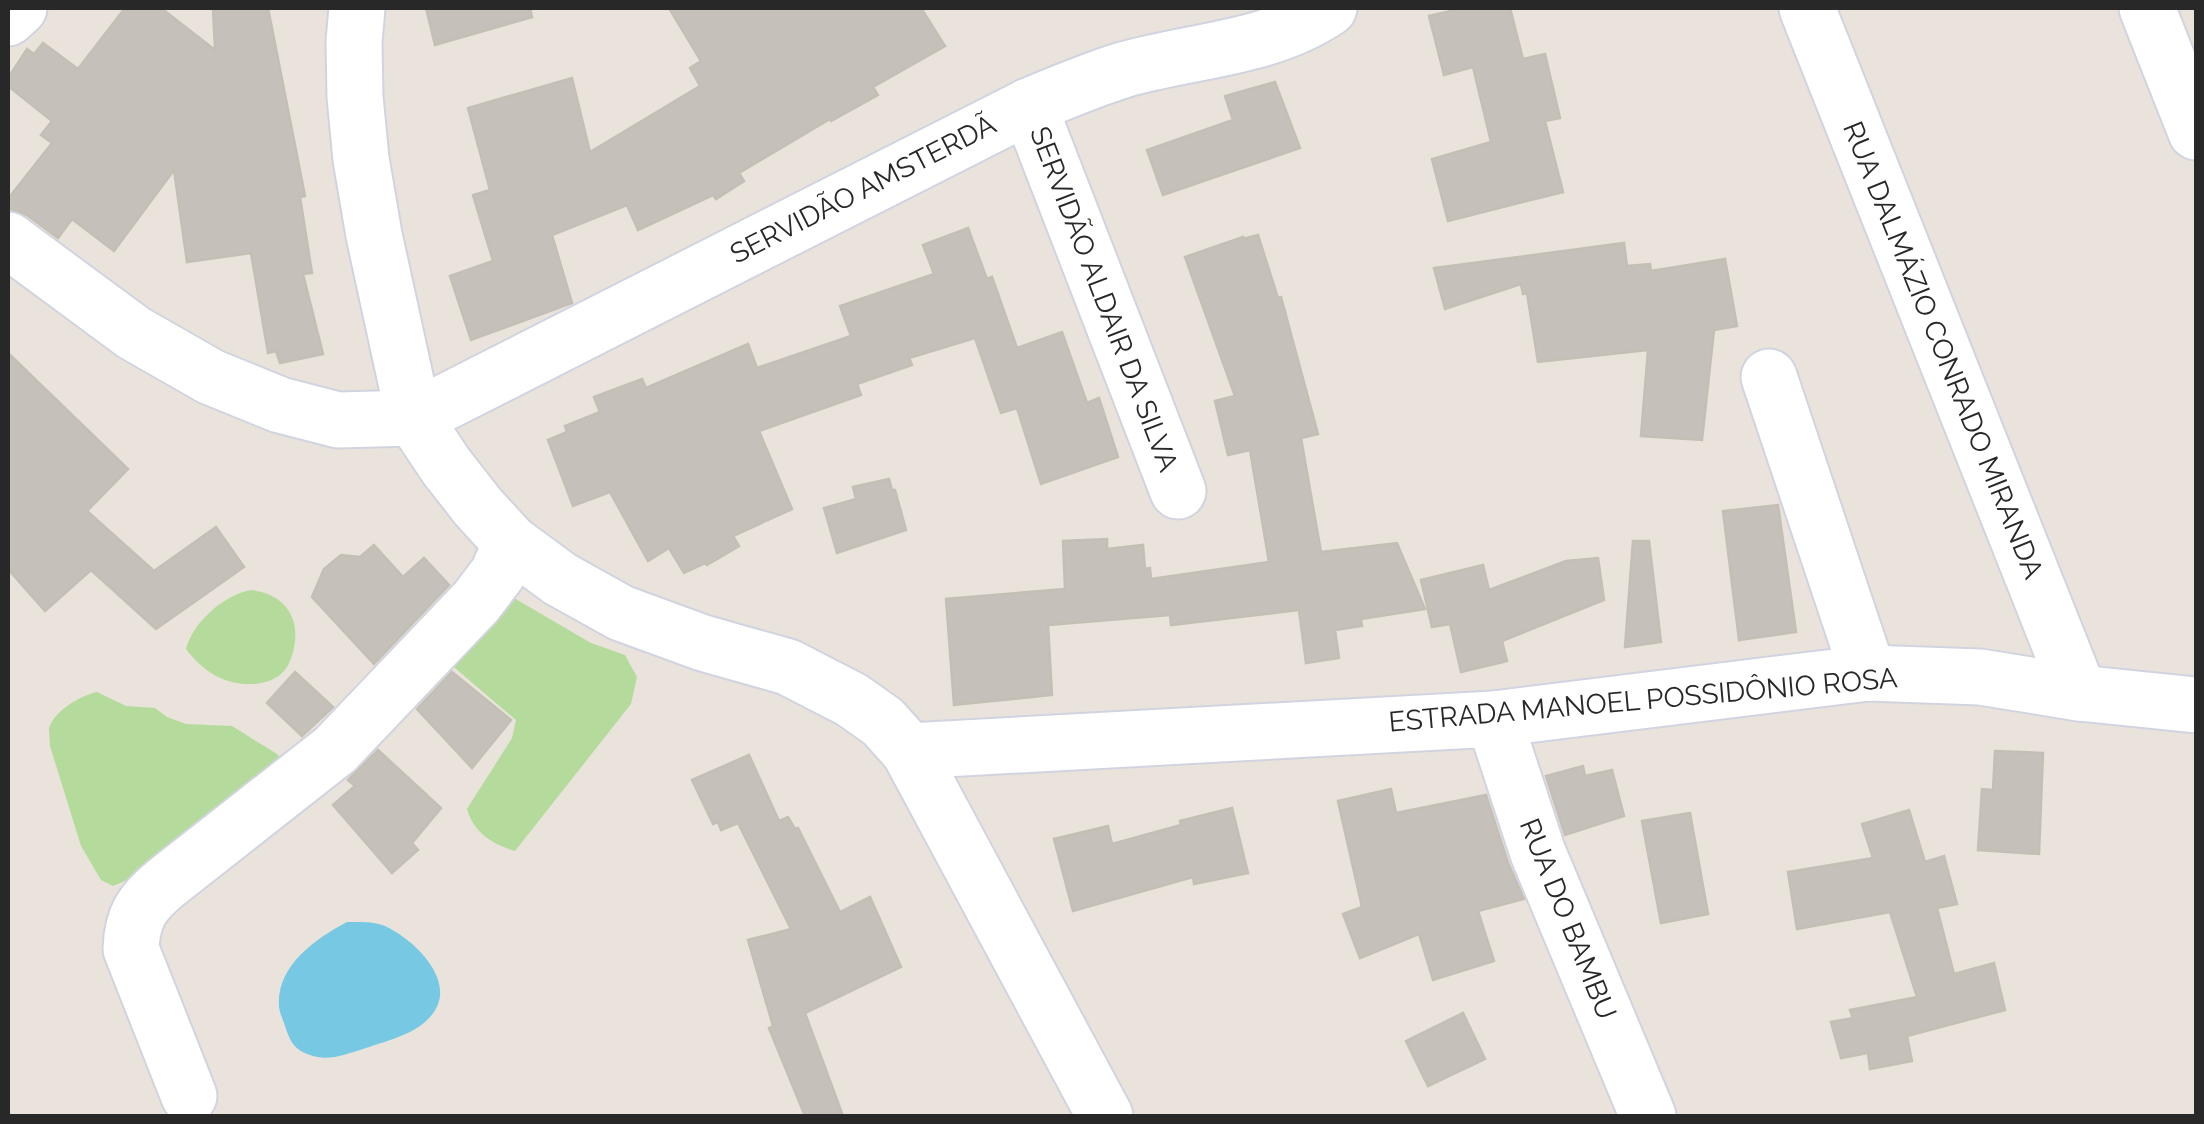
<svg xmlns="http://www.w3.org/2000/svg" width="2204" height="1124" font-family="Raleway,sans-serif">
<rect width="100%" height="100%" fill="#e9e3db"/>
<g fill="#b4db9c">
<path d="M251 590C285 594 302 618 293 652 291 659 288 668 282 673 274 681 264 683 253 684 223 685 203 671 186 649 193 622 224 595 251 590Z"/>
<path d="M514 598 591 643 625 655 637 677 631 704 515 851C492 844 474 833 467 809L512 738 516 720 442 657Z"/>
<path d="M97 692 126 706 155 708 167 717 186 724 232 726 277 754 284 762 167 863 113 886 101 880 81 846 50 746C50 745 49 730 49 728 55 710 80 696 97 692Z"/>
</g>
<path fill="#77c9e3" d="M347 922C359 922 374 921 385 926 417 941 464 987 426 1021 410 1036 383 1042 363 1049 346 1054 328 1062 310 1055 295 1050 291 1043 286 1029 284 1022 280 1014 279 1007 276 966 315 939 347 922Z"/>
<g fill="#c5c1ba" stroke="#c4bfb5" stroke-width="2.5">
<path d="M125 8H161L215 50 213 8H268L305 196 300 197 312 273 303 274 323 354 280 363 276 351 268 353 251 253 187 262 174 170 114 251 72 219 58 238 27 215 8 208V199L52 143 41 135 52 121 8 86V78L27 49 34 54 43 43 78 69Z"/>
<path d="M426 8H530L532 17 435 45Z"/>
<path d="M669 8H921L945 46 873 87 878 95 831 121 830 119 739 173 744 181 716 199 713 195 638 230 627 205 552 235 572 303 471 340 450 276 493 261 473 195 490 190 468 108 572 78 590 152 700 86 690 68 701 61Z"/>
<path d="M1464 8H1510L1523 59 1545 54 1560 118 1545 121 1563 192 1448 221 1432 159 1491 142 1473 67 1444 75 1429 16Z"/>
<path d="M1275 82 1300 148 1163 195 1147 150 1233 120 1225 96Z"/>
<path d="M968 228 987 279 992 277 1017 348 1062 332 1087 403 1099 398 1118 457 1041 484 1017 408 1001 413 975 338 909 358 912 365 857 384 861 395 759 431 792 509 733 536 739 546 707 565 705 563 684 573 669 548 648 561 610 492 573 506 548 440 567 432 565 426 600 412 594 397 642 379 646 388 748 344 757 368 851 336 840 306 934 274 923 245Z"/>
<path d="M1258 235 1278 298 1281 297 1318 434 1301 438 1321 552 1397 543 1425 609 1361 619 1362 626 1335 630 1339 658 1306 663 1299 610 1171 625 1170 615 1048 625 1052 695 954 705 946 599 1065 589 1063 541 1107 539V549L1143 545 1145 569 1150 568 1151 579 1269 562 1250 450 1228 455 1215 401 1235 396 1185 257 1243 237V239Z"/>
<path d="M1624 243 1627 266 1650 264 1651 271 1725 259 1737 326 1714 330 1702 440 1641 436 1648 350 1538 362 1527 293 1523 294 1521 284 1445 309 1434 268Z"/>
<path d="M8 353 128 469 87 511 154 571 216 527 244 567 156 629 91 570 45 611 8 569Z"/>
<path d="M889 479 892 490H895L906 530 837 553 824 508 856 499 853 487Z"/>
<path d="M1778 505 1796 632 1739 640 1723 511Z"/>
<path d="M1633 541H1649L1661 642 1625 647Z"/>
<path d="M374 545 403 577 424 558 449 585 374 664 312 597 324 569 341 555 360 557Z"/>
<path d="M1598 558 1604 600 1502 641 1507 661 1461 672 1450 624 1432 627 1421 580 1483 565 1489 590 1566 561Z"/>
<path d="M295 672 333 707 302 736 267 703Z"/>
<path d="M452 672 511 720 472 768 417 709Z"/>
<path d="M378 750 441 808 412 843 418 850 392 873 333 805 355 786 348 780Z"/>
<path d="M1995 751 2043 753 2039 854 1978 850 1982 789 1993 790Z"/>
<path d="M749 755 779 821 788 817 795 829 798 828 840 912 870 897 901 967 805 1013 843 1116H805L769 1028 773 1026 748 940 791 929 738 823 721 830 718 822 713 824 692 780Z"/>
<path d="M1583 766 1585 776 1612 770 1624 816 1565 835 1546 776Z"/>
<path d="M1391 789 1396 813 1486 795 1508 863 1524 899 1478 911 1494 961 1433 980 1419 934 1360 958 1343 914 1362 907 1338 801Z"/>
<path d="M1232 808 1248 873 1194 884 1193 877 1073 911 1054 839 1108 826 1112 844 1181 825 1180 821Z"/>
<path d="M1909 810 1925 862 1944 856 1957 904 1937 908 1954 974 1994 963 2005 1010 1907 1036 1912 1061 1870 1069 1868 1053 1841 1058 1831 1022 1853 1018 1850 1010 1917 997 1890 912 1797 929 1788 872 1873 858 1862 824Z"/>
<path d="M1690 813 1708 914 1661 923 1642 821Z"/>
<path d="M1463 1013 1485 1059 1428 1086 1406 1041Z"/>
</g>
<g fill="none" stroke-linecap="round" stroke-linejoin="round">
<g stroke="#d1d4e0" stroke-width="59">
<g id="minor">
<path d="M357 8 354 42 355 97 361 159 374 235 414 418 446 466 478 507 511 543 560 579 621 613 703 643 788 667 852 700 883 722 909 751 1105 1116"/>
<path d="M1807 8 2079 693"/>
<path d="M2147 8 2196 132"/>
<path d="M8 18 19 8"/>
<path d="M1029 106 1178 491"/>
<path d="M8 240 134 333 211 377 280 405 338 420 414 418 1029 106C1060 93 1091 80 1123 70 1192 50 1269 49 1329 8"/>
<path d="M1769 377 1868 673"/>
<path d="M1494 719 1538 853 1648 1116"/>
<path d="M909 751 1494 719 1868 673 1980 677 2079 693 2196 705"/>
<path d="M189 1096 131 949C132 917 142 902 167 882L335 750 476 602 498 573 511 543"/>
</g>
</g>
<use href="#minor" stroke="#fff" stroke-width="55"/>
</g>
<g text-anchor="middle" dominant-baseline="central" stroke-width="8" stroke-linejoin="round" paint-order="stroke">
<g font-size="28" fill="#282828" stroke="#fff">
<text transform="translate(863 189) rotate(-27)">SERVIDÃO AMSTERDÃ</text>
<text transform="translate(1104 299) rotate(69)">SERVIDÃO ALDAIR DA SILVA</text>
<text transform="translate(1943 350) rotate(68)">RUA DALMÁZIO CONRADO MIRANDA</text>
<text transform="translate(1643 700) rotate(-5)">ESTRADA MANOEL POSSIDÔNIO ROSA</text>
<text transform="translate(1568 919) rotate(68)">RUA DO BAMBU</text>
</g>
</g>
<rect width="2204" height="1124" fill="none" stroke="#282828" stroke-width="20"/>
</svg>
